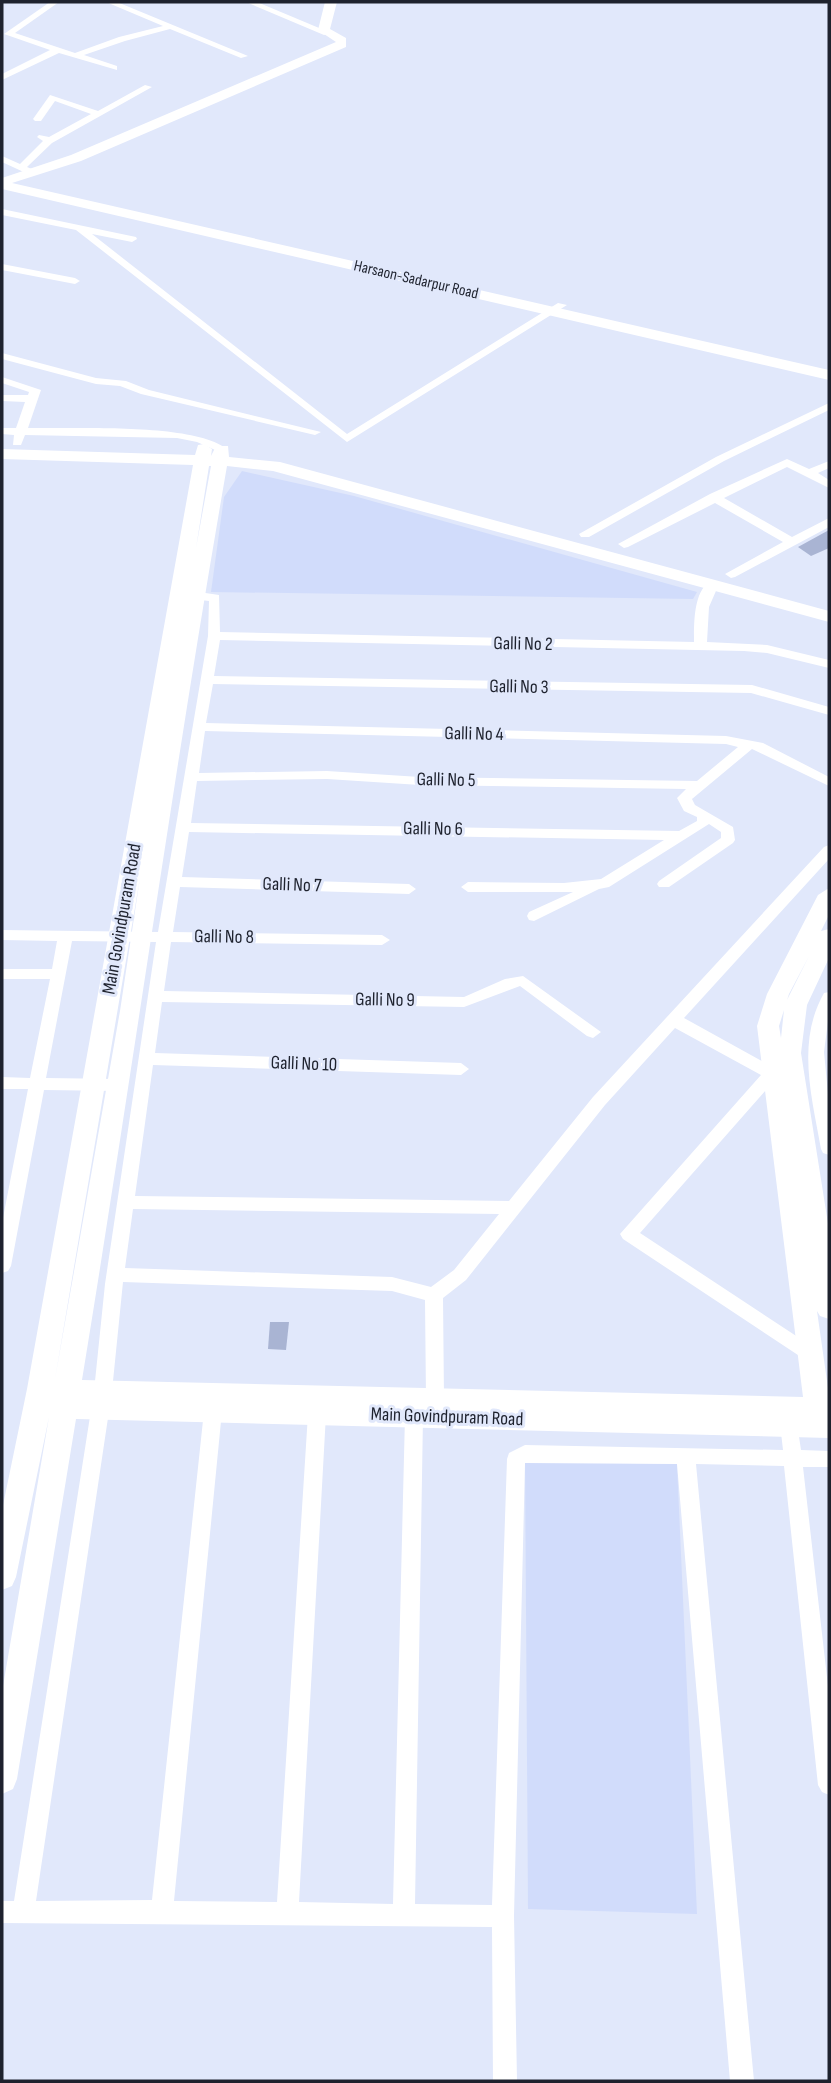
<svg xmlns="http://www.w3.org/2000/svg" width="831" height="2083" font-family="'Sofia Sans Condensed',sans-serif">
<rect width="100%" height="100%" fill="#e1e8fb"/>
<g fill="#d1dcfb">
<path d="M242 471 354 496 697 592 693 599 211 592 224 497Z"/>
<path d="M525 1461 677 1464 697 1914 528 1909Z"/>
</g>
<g fill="#a9b4d3">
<path d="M829 530V548L811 556 798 547Z"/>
<path d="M270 1322H289L286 1350 268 1349Z"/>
</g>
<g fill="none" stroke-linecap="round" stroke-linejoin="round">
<g fill="#fff" fill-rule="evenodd">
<path d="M50 2H59L15 33 75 53 119 37 163 26 106 2H117L248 56 241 58 170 29 125 41 84 55 117 66V70L59 53 2 80V74L50 50 4 34Z"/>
<path d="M246 2H257L331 33 324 35Z"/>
<path d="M145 85 152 87 52 143 27 167 34 170V174H28L2 162V156L20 164 43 141 37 137 39 135 49 137 91 114 55 101 41 121H35L33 119 50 95 98 111Z"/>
<path d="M2 209 136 237 137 239 132 242 92 234 347 434 558 303 567 305 347 442 76 230 2 215Z"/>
<path d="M2 264 75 278 80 281 75 284 2 270Z"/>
<path d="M2 353 96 378 126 381 149 390 321 432 315 435 141 394 120 386 96 384 2 359Z"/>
<path d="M2 377 41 390 28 428C72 429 197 422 228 450L222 453 197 442 177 438 25 435 21 445H13L14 435 2 434V428H16L25 402 2 401V395H28L29 392 2 383Z"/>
<path d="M829 403V410L724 461 589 537H581L579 534 716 457Z"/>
<path d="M787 459 809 469 829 461V468L818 473 829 480V488L787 467 724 498 792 537 829 518V527L735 577 731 578 725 574 783 542 715 503 628 547 624 548 618 544 710 494Z"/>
<path d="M713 580 719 584 709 607 707 642 767 645 829 660V668L767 653 744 651 220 640 214 676 752 685 829 707V715L751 693 213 684 206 723 726 736 763 743 829 777V786L752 749 692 799 695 805 733 827 735 840 733 843 669 887H659L657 884 659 881 721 838V832L709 824 609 887 599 889 534 921 529 920 527 916 529 912 573 892H468L461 887 468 882 564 883 601 879 664 840 189 832 182 877 409 884 416 889 409 894 180 887 173 932 382 935 390 940 382 945 171 942 164 991 464 997 505 979 523 976 601 1032 593 1038 587 1036 520 986 464 1007 162 1002 155 1053 461 1063 469 1069 461 1075 153 1065 135 1196 509 1201 593 1097 824 847 829 845V859L684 1018 778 1070 780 1074 640 1233 816 1349 819 1354 816 1359 810 1361 804 1359 623 1239 620 1234 761 1075 675 1028 605 1105 466 1280 443 1298 444 1399 441 1404 435 1407 429 1404 426 1399 425 1300 392 1291 123 1282 112 1391 36 1901 152 1900 204 1411 206 1406 213 1403 220 1406 222 1411 174 1901 277 1902 308 1414 310 1409 317 1406 324 1409 326 1414 299 1902 393 1904 405 1416 407 1410 414 1408 421 1410 423 1416 415 1904 492 1905 507 1459 509 1453 525 1445 783 1450 779 1415 781 1410 788 1407 795 1410 801 1450 829 1451V1467H803L829 1695V1795L822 1792 818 1785 784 1466 696 1464 754 2081H730L677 1464 525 1463 514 1916 517 2081H493L492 1927 2 1923V1901H14L94 1391 105 1284 156 942 72 941 46 1078 118 1079 126 1085 118 1091 44 1090 11 1266 8 1271 2 1273V1223L28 1089H2V1077L30 1078 50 979H2V969H52L57 941 2 940V930L158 932 208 636 209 601 185 598 179 594 185 590 219 595 220 632 694 642C694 624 693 588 713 580ZM205 731 726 744 738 747 697 781 420 777 327 771 199 773ZM327 779 420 785 686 789 677 798 684 811 697 817V821L679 831 191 823 197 781ZM133 1209 499 1214 454 1270 431 1287 392 1277 125 1268Z"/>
<path d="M829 992V1014L824 1052 829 1104V1155L823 1153 821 1149C812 1097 796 1042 824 993Z"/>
</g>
<g fill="#fff" fill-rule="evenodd">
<path d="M325 2H337L330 29 346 38V47L81 161 12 183 829 370V380L2 189V178L71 155 336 42 318 30Z"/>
<path d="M204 444 212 449 211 456 216 446H228L229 457 280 462 829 611V622L273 471 227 466C174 770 132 1075 82 1380L803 1397 757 1026 767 994 818 895 829 888V915L821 931 829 929V958L807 1005 801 1053 829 1230V1319L820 1316 817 1311 829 1395V1438L76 1419 17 1779 13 1789 2 1794V1692L49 1417 16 1577 12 1586 2 1590V1510L27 1389 193 465 2 459V449L195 455 198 445ZM209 466H211L196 548ZM140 878 120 1011 55 1379ZM809 956 787 1000 789 994ZM784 1010 781 1038 779 1026Z"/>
</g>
</g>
<g text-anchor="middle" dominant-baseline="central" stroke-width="6" stroke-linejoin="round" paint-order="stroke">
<g font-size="16" fill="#1e222e" stroke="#e1e8fb">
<text transform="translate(416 280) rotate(13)">Harsaon-Sadarpur Road</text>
</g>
<g font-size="19" fill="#1e222e" stroke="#e1e8fb">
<text transform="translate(523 644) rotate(1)">Galli No 2</text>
<text transform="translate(519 687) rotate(1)">Galli No 3</text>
<text transform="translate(474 734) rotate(1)">Galli No 4</text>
<text transform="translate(446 780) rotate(1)">Galli No 5</text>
<text transform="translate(433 829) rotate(1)">Galli No 6</text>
<text transform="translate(292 885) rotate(2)">Galli No 7</text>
<text transform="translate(122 919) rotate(-80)">Main Govindpuram Road</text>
<text transform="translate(224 937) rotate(1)">Galli No 8</text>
<text transform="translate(385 1000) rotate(1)">Galli No 9</text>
<text transform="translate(304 1064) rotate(2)">Galli No 10</text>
<text transform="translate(447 1417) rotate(2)">Main Govindpuram Road</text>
</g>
</g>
<rect width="831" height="2083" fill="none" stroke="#1e222e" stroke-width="7"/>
</svg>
